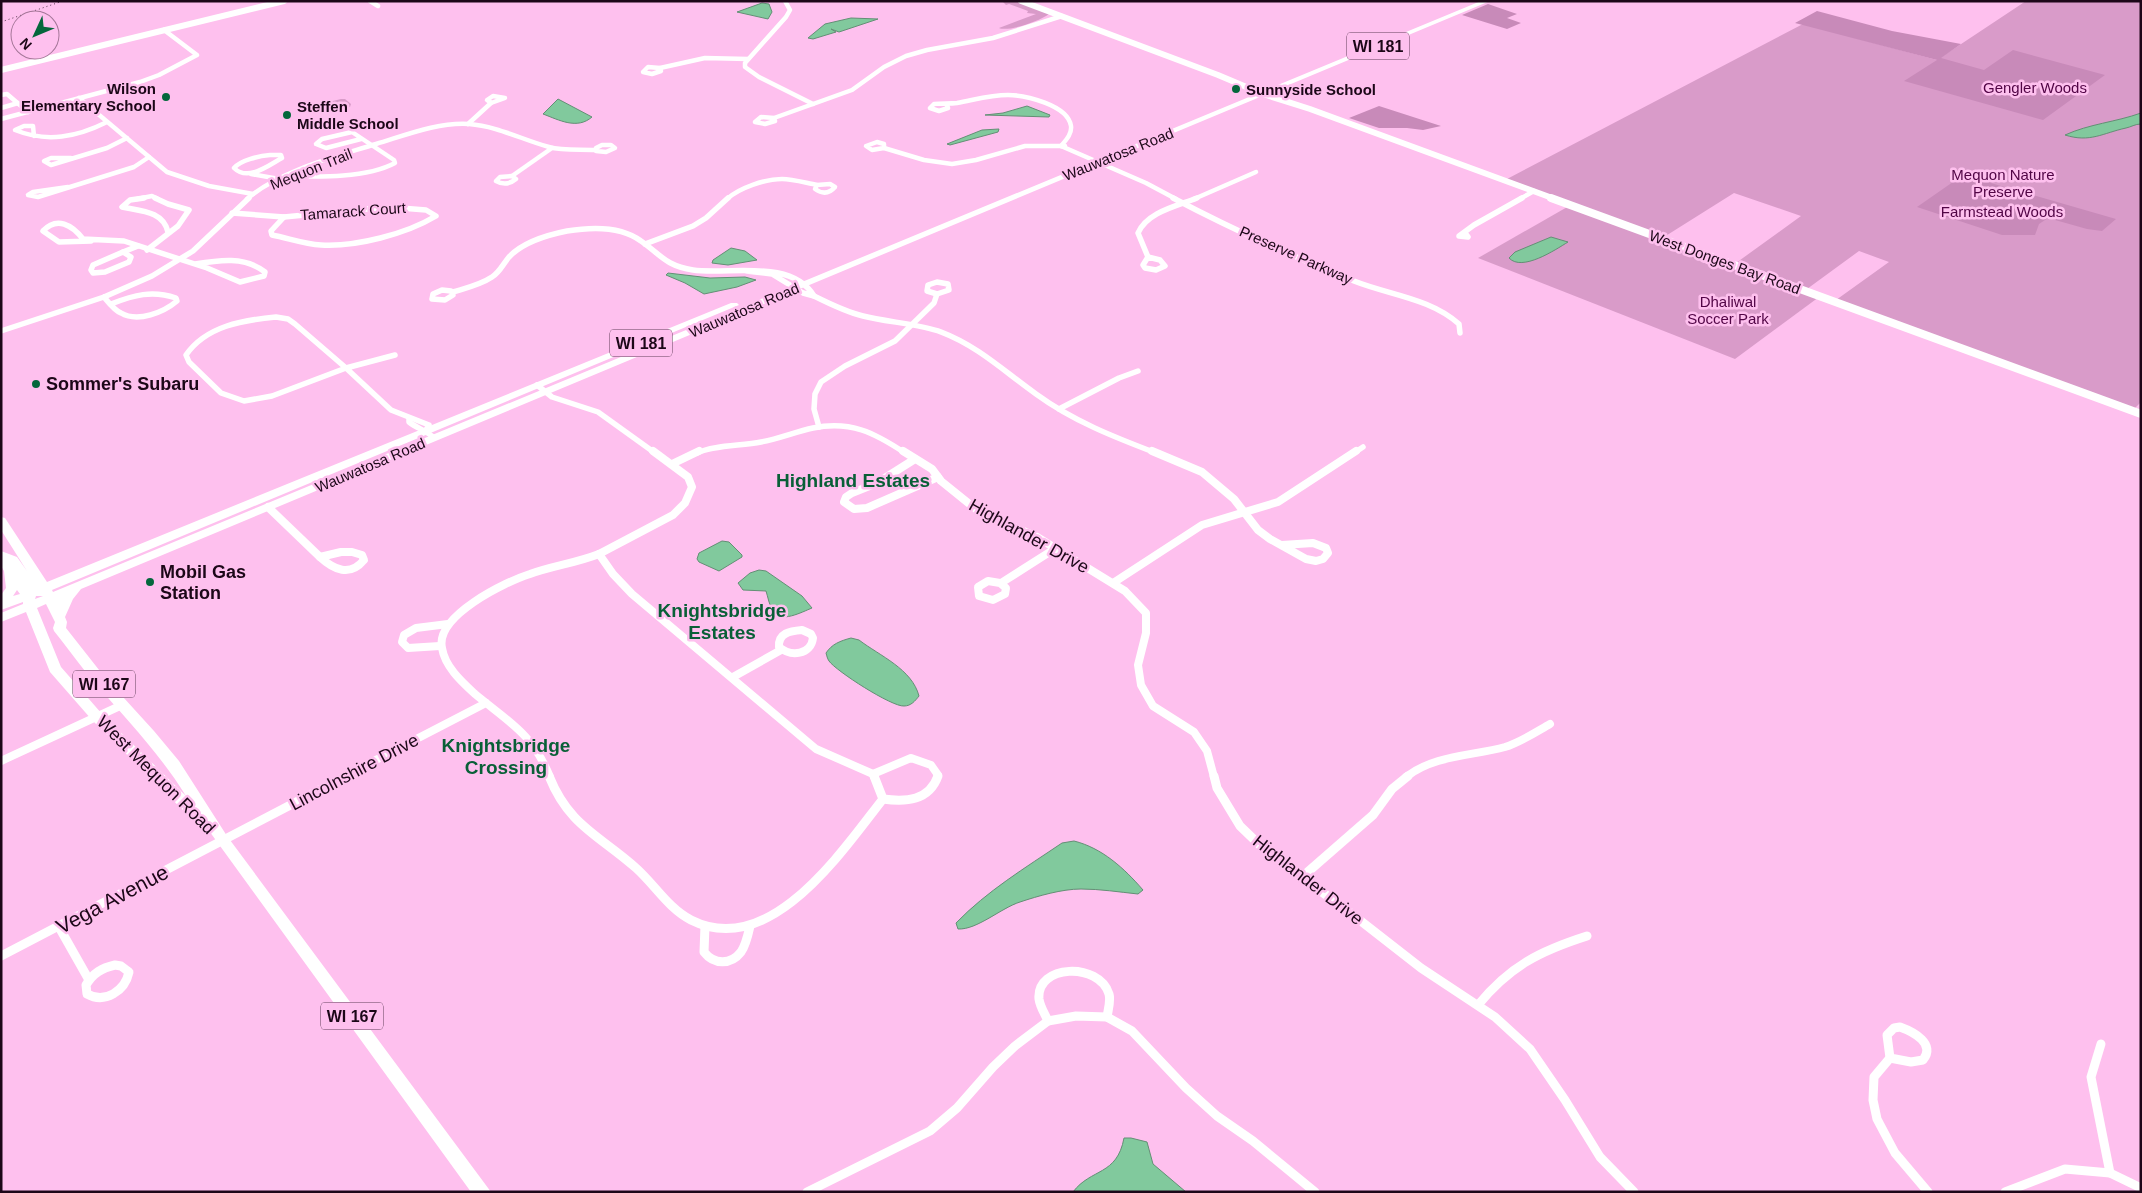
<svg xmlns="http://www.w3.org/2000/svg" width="2142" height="1193" font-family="Arial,sans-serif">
<rect width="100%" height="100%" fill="#fec0ee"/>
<g fill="#d99bc9">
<path d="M1002 1H1016L1049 14C1040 21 1009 32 999 28L1036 14 1027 13 1028 11 1009 4 1006 5Z"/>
<path d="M2026 1H2141V402L2134 409 1836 300 1889 262 1859 251 1807 289 1736 263 1801 216 1734 193 1664 237 1507 179 1803 24 1937 60Z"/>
<path d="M341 99H345L351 104 350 107 330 112 323 109 325 103Z"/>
<path d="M1569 206 1819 297 1735 359 1478 258Z"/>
</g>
<g fill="#c88ab9">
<path d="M1488 4 1517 14 1507 18 1521 23 1507 29 1462 15Z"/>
<path d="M1817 11 1892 31 1961 44 1941 58 1984 70 2013 50 2105 75 2043 120 1904 81 1937 60 1795 23Z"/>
<path d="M1379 106 1441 126 1423 130 1407 128H1379L1349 118Z"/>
<path d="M1963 175 2116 219 2102 231 2087 229 2048 218 2039 224 2035 235H2002L1917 207Z"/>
</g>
<g fill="#81c99d" stroke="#638f75">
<path d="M762 3 769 4 772 12 768 19 737 12Z"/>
<path d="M851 18 878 19 839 32 831 29 836 32 813 39 808 38 825 24Z"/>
<path d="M558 99 592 117C577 130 559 120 543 114Z"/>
<path d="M1027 106 1050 115 1049 117 985 115 1003 113Z"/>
<path d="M2141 113V124C2135 124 2131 127 2126 128 2103 133 2090 143 2065 135 2089 124 2116 122 2141 113Z"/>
<path d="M999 129 998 132 950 145 947 144 982 130Z"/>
<path d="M1551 237 1568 242C1555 250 1522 272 1509 258L1515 252Z"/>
<path d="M731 248 745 251 757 260 728 265 712 263 713 260Z"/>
<path d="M668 273 710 278 745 277 756 280 737 287 704 294 685 283 666 275Z"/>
<path d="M722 541 729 542 742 555V557L719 571 699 562 697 559 699 553Z"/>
<path d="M759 570 766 571 802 596 812 608C802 612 780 624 773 611 769 605 768 597 766 591L743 590 738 583 750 573Z"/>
<path d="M851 638 859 640C880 656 912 669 919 696 915 701 911 706 904 706 892 707 836 671 829 661 827 658 827 656 826 653 832 644 840 641 851 638Z"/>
<path d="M1074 841C1102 848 1124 868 1143 890L1138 894C1119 892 1100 889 1081 889 1062 889 1038 896 1020 902 1001 908 977 930 958 929L956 923C987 891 1025 868 1062 843Z"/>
<path d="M1124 1138H1131L1147 1142 1153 1164 1186 1192H1073C1091 1168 1117 1176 1124 1138Z"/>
</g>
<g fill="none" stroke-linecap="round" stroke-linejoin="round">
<g stroke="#fff" stroke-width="4.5">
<path d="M370 1 378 6"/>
<path d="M785 1 790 10 786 17 745 63V67L759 77 813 104"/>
<path d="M648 67 660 68 661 71 652 74 643 72Z"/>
<path d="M660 68 705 58 748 59"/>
<path d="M1 95 7 94 28 112"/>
<path d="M493 96 505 98 491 103 487 100Z"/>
<path d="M79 98 167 172 209 186 253 194"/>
<path d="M947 105 948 108 939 111 930 108 934 104C942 103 949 104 957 103 974 100 990 95 1008 95 1025 95 1068 105 1071 126 1072 134 1066 140 1061 146"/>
<path d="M1 108 18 103"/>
<path d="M761 117 774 118 775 121 765 124 755 122Z"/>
<path d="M774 118 852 90 884 67 906 56 927 50 993 38 1062 16"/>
<path d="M1 119 140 82 159 75 197 55 164 30"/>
<path d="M468 124 491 103"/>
<path d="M34 136 33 126H24L15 130C47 143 77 137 107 122"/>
<path d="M877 142 884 144V148L872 150 866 146Z"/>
<path d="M602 145H611L615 148 606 152 596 151V148Z"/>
<path d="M1061 146 1146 183 1176 199"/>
<path d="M884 148 924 160 952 164 976 160 1025 146H1065"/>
<path d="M270 155H281L282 158C269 165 248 182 234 168 241 160 259 156 270 155Z"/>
<path d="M71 158H51L44 161 51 165 107 148 127 138"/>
<path d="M251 174 279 179"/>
<path d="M289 176C320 177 367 178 395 163L394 160 352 132 322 139 316 144 326 148 361 139"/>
<path d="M512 176 516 179C510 184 503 185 496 181L500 177Z"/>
<path d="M512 176 552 148"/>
<path d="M830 184 835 187C829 194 822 194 815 189L817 185Z"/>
<path d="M68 187 33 192 28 195 38 197 134 167 149 157"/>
<path d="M137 199 152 196 158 199"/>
<path d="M247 199C281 170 335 157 376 144 406 135 438 122 469 124 497 126 523 140 549 147 563 151 581 149 595 150"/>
<path d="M727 199C739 188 765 179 782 179 793 179 806 183 817 185"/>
<path d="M1194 199 1256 172"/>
<path d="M1520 199 1534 191"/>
</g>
<g stroke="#fff" stroke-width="5.5">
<path d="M144 198 130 200 122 207C141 211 163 211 168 232"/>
<path d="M1173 198C1230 228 1294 257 1354 281 1389 295 1430 298 1459 324L1460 333"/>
<path d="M388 207 426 210 436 216C406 234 356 247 321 245 304 244 288 238 272 235L271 231 284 217Z"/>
<path d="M232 213 284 217"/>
<path d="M1465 233 1468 237 1459 236 1474 225 1522 198"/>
<path d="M91 241 59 242 43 231C57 216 72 225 83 239L124 241 207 268 240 282 264 276 265 272C245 256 219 260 195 264"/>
<path d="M645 244 693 226 706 218 728 198"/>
<path d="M147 250 178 226 189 210 168 204 155 198"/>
<path d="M123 252 131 257 129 262 105 272 93 273 91 270 93 265Z"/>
<path d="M123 252 138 246"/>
<path d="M1148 257 1138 233C1147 212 1177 206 1197 198"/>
<path d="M1148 257 1160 260 1165 266 1156 270 1145 268 1143 265Z"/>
<path d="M937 282 948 284 949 290 937 294 927 291 928 285Z"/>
<path d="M442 290 451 291 453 295 445 300 432 299 433 294Z"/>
<path d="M453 292C466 288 480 285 492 277 500 272 503 264 509 257 523 242 547 235 567 231 591 227 621 226 641 241 661 255 666 266 693 270 729 275 791 258 814 296L803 293 772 274 746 271"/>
<path d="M814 296C830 304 846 312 863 316 886 322 921 324 941 332 978 346 1005 372 1036 394 1073 421 1114 437 1156 453"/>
<path d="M104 297C109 303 114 310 121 313 138 323 164 312 177 301L176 298C152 290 134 295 111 304"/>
<path d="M276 317 288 319 295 324 346 368 272 396 244 401 221 393 189 362 186 355C206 326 243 320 276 317Z"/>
<path d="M1 331 104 297 152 276 193 251 249 198"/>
<path d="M395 355 346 368 391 410 429 425 426 430"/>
<path d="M537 385 552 397 598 412 655 453"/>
<path d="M1059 409 1119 378 1138 371"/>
<path d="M409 419V422C418 429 426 430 434 438"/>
<path d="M819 427 814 409 815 394 821 382 845 366 895 341 934 303 937 294"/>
<path d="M697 453C714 445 742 446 761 442 778 439 795 432 813 428 850 420 875 433 905 453"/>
<path d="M1354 453 1363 447"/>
</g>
<g stroke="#fff" stroke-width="8">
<path d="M903 451 932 469 941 481 977 510 1037 537 1125 591 1146 613V633L1138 665 1141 685 1153 706 1194 732 1207 751 1214 777"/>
<path d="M1152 451 1202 472 1234 499 1258 530 1270 539 1306 559 1316 561 1323 559 1328 553 1326 548 1313 543 1282 545"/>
<path d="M915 459 877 483 852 493 846 497 844 502 854 509 867 508 938 477"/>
<path d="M672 464 699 451"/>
<path d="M268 507 320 557"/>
<path d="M341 552H352L362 555 364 560C350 577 334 570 320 557Z"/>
<path d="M599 554 613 574 632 594 816 749 873 774 874 777"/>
<path d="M599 554 673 515 685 503 692 487 688 477 653 451"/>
<path d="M988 581 1000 583 1006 588 1005 594 993 600 979 596 978 587Z"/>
<path d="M1001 583 1056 548"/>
<path d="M1113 583 1202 525 1278 502 1356 451"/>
<path d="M802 630 811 634 813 638C811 655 791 657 779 647 778 633 790 631 802 630Z"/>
<path d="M440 646 408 648 402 642 404 635 416 628 448 624"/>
<path d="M733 677 781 650"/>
<path d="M1 761 122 705"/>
<path d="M873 774 911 758 931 765 938 775 937 777"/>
<path d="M343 777 486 703"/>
<path d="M550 777C532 733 510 723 475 694 462 682 445 667 442 648 435 616 505 582 530 574 552 566 576 563 599 554"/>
<path d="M1406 777C1434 755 1472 756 1505 747 1521 742 1536 732 1550 724"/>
</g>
<g stroke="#fff" stroke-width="9">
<path d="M549 776C569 826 599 835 636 868 655 885 668 908 691 920 770 960 842 851 883 799L874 776"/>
<path d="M1214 776 1217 788 1240 826 1267 852 1348 911 1421 968 1495 1017 1530 1049 1565 1100 1600 1157 1634 1192"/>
<path d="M883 799C906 802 929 801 938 776"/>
<path d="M1302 877 1373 815 1392 789 1408 776"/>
<path d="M705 926 704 952C714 965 731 965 741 952 746 945 748 935 750 926"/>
<path d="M59 927 89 980"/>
<path d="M1 956 346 776"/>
<path d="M115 965 121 966 129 972C125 991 105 1004 87 994L86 985C93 973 102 968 115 965Z"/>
<path d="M1478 1005C1510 966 1540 951 1587 936"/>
<path d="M1048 1021C1045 1014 1040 1007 1039 999 1036 964 1099 962 1109 994 1111 1001 1108 1010 1107 1017"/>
<path d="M1900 1027C1914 1032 1936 1044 1923 1060L1911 1062 1890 1058 1887 1035 1894 1028Z"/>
<path d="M2101 1044 2091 1077 2110 1173"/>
<path d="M1890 1058 1874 1077 1873 1100 1877 1119 1895 1153 1928 1192"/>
<path d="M807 1192 930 1131 957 1108 993 1067 1015 1046 1048 1021 1076 1016 1107 1017 1132 1031 1186 1088 1217 1116 1253 1141 1315 1192"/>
<path d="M2005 1192 2065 1169 2110 1173 2141 1188"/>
</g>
<g stroke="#fff" stroke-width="6">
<path d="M1021 1 1218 75 1263 94 1310 109 1555 199"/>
<path d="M1 70 284 1"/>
</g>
<path stroke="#fff" stroke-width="8" d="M1551 198 2141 414"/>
<path fill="#fff" fill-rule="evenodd" d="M1481 1H1490L81 589 73 599 65 617 67 622 66 628 103 675 154 731 179 761 227 836 491 1192H471L207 828 200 827 92 720 50 672 26 612 1 622V613L23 604V602L1 610V595L6 588 4 571 1 566V551L17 557 27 571 1 530V517L5 518 47 582 731 303H737L739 305 52 590 53 592ZM17 590 20 594 13 596ZM36 596H43L35 599ZM46 604 55 622 53 628 54 631C68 648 80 666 95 683 127 720 160 754 186 796L102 714 61 667 37 608Z"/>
<path stroke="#56374f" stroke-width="1" stroke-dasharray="1 3" stroke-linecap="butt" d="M1 22 63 1"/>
</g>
<g fill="#04673c" stroke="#fec0ee" stroke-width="2">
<circle cx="1236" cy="89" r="5"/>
<circle cx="166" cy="97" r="5"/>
<circle cx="287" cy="115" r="5"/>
<circle cx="36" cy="384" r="5"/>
<circle cx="150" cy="582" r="5"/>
</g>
<g text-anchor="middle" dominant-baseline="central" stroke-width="5" stroke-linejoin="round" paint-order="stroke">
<g font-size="15" fill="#510445" stroke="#fec0ee">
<text x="2035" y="87">Gengler Woods</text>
<text x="2003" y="174">Mequon Nature<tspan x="2003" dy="17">Preserve</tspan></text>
<text x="2002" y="211">Farmstead Woods</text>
<text x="1728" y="301">Dhaliwal<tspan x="1728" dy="17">Soccer Park</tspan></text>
</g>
<g font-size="15" font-weight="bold" fill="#1c0718" stroke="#fec0ee" text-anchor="start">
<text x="156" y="88" text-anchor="end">Wilson<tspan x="156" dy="17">Elementary School</tspan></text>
<text x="1246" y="89">Sunnyside School</text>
<text x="297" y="106">Steffen<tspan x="297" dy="17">Middle School</tspan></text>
</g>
<g font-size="15" fill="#1c0718" stroke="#fec0ee">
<text transform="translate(1118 154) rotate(-22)">Wauwatosa Road</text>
<text transform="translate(311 169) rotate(-22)">Mequon Trail</text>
<text transform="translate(353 211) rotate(-4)">Tamarack Court</text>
<text transform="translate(1296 255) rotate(24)">Preserve Parkway</text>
<text transform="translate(1725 262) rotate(20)">West Donges Bay Road</text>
<text transform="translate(744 310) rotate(-23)">Wauwatosa Road</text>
<text transform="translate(370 465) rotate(-23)">Wauwatosa Road</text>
</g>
<g fill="#fec0ee" stroke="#603e58" stroke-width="1">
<rect x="1347" y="32.5" width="62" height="27" rx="4"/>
<rect x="610" y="329.5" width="62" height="27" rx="4"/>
<rect x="73" y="670.5" width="62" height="27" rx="4"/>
<rect x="321" y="1002.5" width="62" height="27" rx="4"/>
</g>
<g font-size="16" font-weight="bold" fill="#1c0718">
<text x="1378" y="46">WI 181</text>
<text x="641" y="343">WI 181</text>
<text x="104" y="684">WI 167</text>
<text x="352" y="1016">WI 167</text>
</g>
<g font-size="18" font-weight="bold" fill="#1c0718" stroke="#fec0ee" text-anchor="start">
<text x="46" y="384">Sommer's Subaru</text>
<text x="160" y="572">Mobil Gas<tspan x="160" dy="21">Station</tspan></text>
</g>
<g font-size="18" fill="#1c0718" stroke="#fec0ee">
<text transform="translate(1029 536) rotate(29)">Highlander Drive</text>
<text transform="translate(354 772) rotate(-28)">Lincolnshire Drive</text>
<text transform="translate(156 775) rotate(45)">West Mequon Road</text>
<text transform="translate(1308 880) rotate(38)">Highlander Drive</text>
</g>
<g font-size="19" font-weight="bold" fill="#095f37" stroke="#fec0ee">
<text x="853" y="480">Highland Estates</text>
<text x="722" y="610">Knightsbridge<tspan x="722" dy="22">Estates</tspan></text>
<text x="506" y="745">Knightsbridge<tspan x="506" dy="22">Crossing</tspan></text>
</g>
<g font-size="21" fill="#1c0718" stroke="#fec0ee">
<text transform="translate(112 899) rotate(-28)">Vega Avenue</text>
</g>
</g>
<rect width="2142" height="1193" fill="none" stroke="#1c0718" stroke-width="5"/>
<g transform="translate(35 35) rotate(226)"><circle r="24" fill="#fec0ee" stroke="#a47698"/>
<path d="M0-4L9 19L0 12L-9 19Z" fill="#04673c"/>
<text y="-8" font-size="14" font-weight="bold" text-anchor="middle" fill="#1c0718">N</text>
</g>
</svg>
